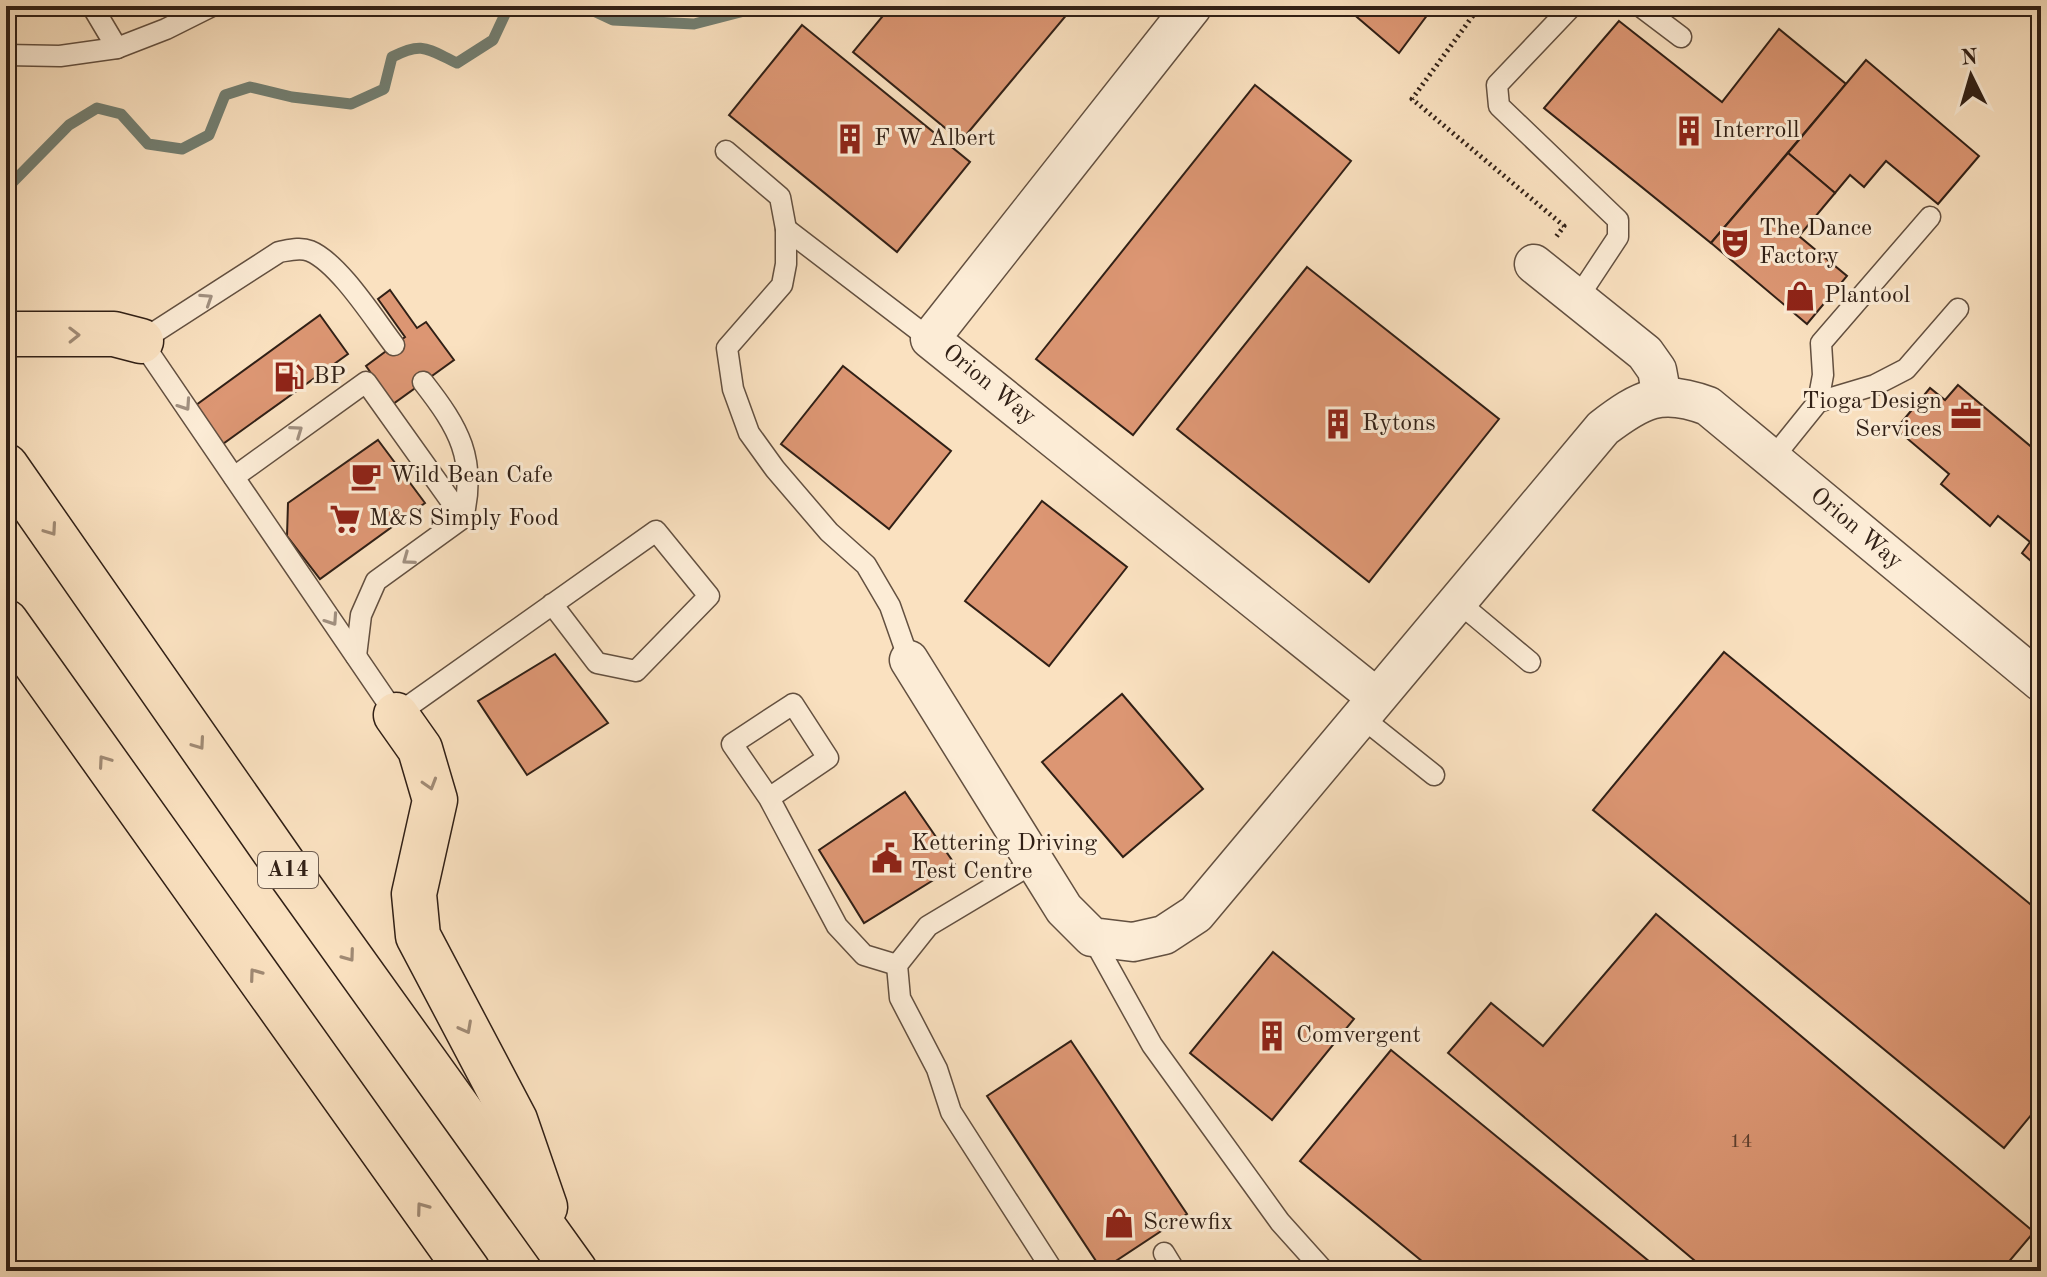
<svg xmlns="http://www.w3.org/2000/svg" width="2047" height="1277" font-family="'Old Standard TT',serif">
<rect width="100%" height="100%" fill="#fae1c0"/>
<filter id="stains"><feTurbulence type="fractalNoise" baseFrequency=".0025" numOctaves="4"/><feColorMatrix values="0 0 0 0 .2 0 0 0 0 .09 0 0 0 0 .02 0 0 0 .5 -.17"/></filter>
<radialGradient id="worn" r=".72"><stop offset=".6" stop-color="#630" stop-opacity="0"/><stop offset="1" stop-color="#630" stop-opacity=".3"/></radialGradient>
<g fill="none" stroke-linecap="round" stroke-linejoin="round">
<g stroke="#737f72" stroke-width="11">
<path d="M583 6 613 20 694 24 763 6"/>
<path d="M6 189 69 125 97 108 121 114 148 144 182 149 209 135 225 95 250 87 292 97 351 104 384 89 392 57C423 41 427 49 457 63L493 40 507 10 514 6"/>
</g>
</g>
<g fill="#dc9673" stroke="#312016" stroke-width="2">
<path d="M891 6H1074L961 141 853 52Z"/>
<path d="M1344 6H1434L1399 53Z"/>
<path d="M1619 21 1722 102 1779 29 1846 84 1711 243 1544 108Z"/>
<path d="M802 25 970 162 897 252 729 115Z"/>
<path d="M1866 60 1979 156 1938 204 1886 161 1864 187 1850 175 1835 193 1788 153Z"/>
<path d="M1255 85 1351 161 1133 435 1036 359Z"/>
<path d="M1788 153 1835 193 1799 236 1847 276 1807 324 1711 243Z"/>
<path d="M1307 267 1499 419 1369 582 1177 429Z"/>
<path d="M390 290 417 328 426 322 454 360 393 404 366 366 405 337 378 299Z"/>
<path d="M320 315 348 354 220 446 192 408Z"/>
<path d="M843 366 951 451 889 529 781 444Z"/>
<path d="M1958 385 2041 455V570L2022 553 2030 542 1998 516 1990 526 1941 484 1949 474 1896 429 1930 388 1945 400Z"/>
<path d="M378 440 425 503 320 579 287 536 288 503Z"/>
<path d="M1042 501 1127 567 1049 666 965 601Z"/>
<path d="M1724 652 2041 913V1103L2004 1148 1593 810Z"/>
<path d="M555 654 608 723 527 775 478 701Z"/>
<path d="M1122 694 1203 789 1123 857 1042 762Z"/>
<path d="M905 792 956 866 864 923 819 850Z"/>
<path d="M1656 914 2034 1232 2001 1271H1707L1448 1053 1491 1003 1543 1046Z"/>
<path d="M1273 952 1354 1019 1272 1120 1190 1053Z"/>
<path d="M1071 1041 1187 1214 1102 1270 987 1096Z"/>
<path d="M1391 1050 1661 1271H1434L1300 1161Z"/>
</g>
<g fill="none" stroke-linecap="round" stroke-linejoin="round">
<g stroke="#635040" stroke-width="23">
<g id="lane">
<path d="M92 6 117 48 166 29 212 6"/>
<path d="M1572 6 1497 85 1499 106 1618 220V237L1577 299"/>
<path d="M1640 6 1681 37"/>
<path d="M6 55 60 56 117 48"/>
<path d="M726 151 780 197 786 229V264L782 285 727 348 733 389 749 433 775 469 829 532 866 565 890 606 909 660"/>
<path d="M786 229 930 339"/>
<path d="M394 345C374 319 339 263 310 251 300 247 290 250 279 252L141 341 396 715 656 531 709 596 636 671 597 663 552 604"/>
<path d="M1818 402 1823 375 1821 343 1930 217"/>
<path d="M1772 459 1818 402 1875 385 1906 369 1958 309"/>
<path d="M234 477 366 382 463 518"/>
<path d="M1457 601 1530 662"/>
<path d="M356 656 361 615 376 581 463 518C477 459 459 428 423 382"/>
<path d="M1360 716 1434 775"/>
<path d="M769 798 828 758 793 704 732 744 769 798 837 926 864 955 897 965"/>
<path d="M1035 862 928 926 897 965 900 998 937 1069 951 1112 1053 1271"/>
<path d="M1092 937 1152 1045 1280 1222 1324 1271"/>
<path d="M1164 1253 1175 1271"/>
</g>
</g>
<g stroke="#635040" stroke-width="41">
<g id="street">
<path d="M1192 7 930 339 1376 697"/>
<path d="M1534 264 1645 353 1657 370 1662 397"/>
<path d="M909 660 1064 909 1092 937 1133 942 1164 935 1196 914 1603 428C1641 399 1661 388 1708 406L2041 682"/>
</g>
</g>
<g stroke="#312016" stroke-width="47">
<g id="highway">
<path d="M6 334H114L141 341"/>
<path d="M6 466 284 865 575 1271"/>
<path d="M6 622 468 1271"/>
<path d="M396 715 420 749 435 800 414 894 418 936 515 1120 545 1207"/>
</g>
</g>
<path stroke="#312016" stroke-width="5" stroke-dasharray="2 4" stroke-linecap="butt" d="M1480 6 1412 99 1564 226 1556 237"/>
<use href="#lane" stroke="#fcecd6" stroke-width="20"/>
<use href="#street" stroke="#fcecd6" stroke-width="38"/>
<use href="#highway" stroke="#fae1c0" stroke-width="44"/>
</g>
<defs><path id="oneway-chevron" d="M-2-3.5L2.5 0L-2 3.5" fill="none" stroke-width="1.6" stroke-linecap="round" stroke-linejoin="round" transform="scale(2)"/></defs>
<g stroke="#a19080">
<use href="#oneway-chevron" transform="translate(207 299) rotate(-33)"/>
<use href="#oneway-chevron" transform="translate(185 405) rotate(56)"/>
<use href="#oneway-chevron" transform="translate(297 431) rotate(-35)"/>
<use href="#oneway-chevron" transform="translate(408 559) rotate(144)"/>
<use href="#oneway-chevron" transform="translate(332 620) rotate(56)"/>
</g>
<g stroke="#a08a74">
<use href="#oneway-chevron" transform="translate(74 335) rotate(-1)"/>
<use href="#oneway-chevron" transform="translate(51 530) rotate(55)"/>
<use href="#oneway-chevron" transform="translate(199 744) rotate(55)"/>
<use href="#oneway-chevron" transform="translate(104 761) rotate(-125)"/>
<use href="#oneway-chevron" transform="translate(430 784) rotate(73)"/>
<use href="#oneway-chevron" transform="translate(349 956) rotate(54)"/>
<use href="#oneway-chevron" transform="translate(255 974) rotate(-126)"/>
<use href="#oneway-chevron" transform="translate(466 1028) rotate(62)"/>
<use href="#oneway-chevron" transform="translate(422 1208) rotate(-126)"/>
</g>
<defs>
<g id="building-bare" transform="scale(2.4)"><path d="M-4-6H4V6H1V3H-1V6H-4ZM-2.5-4.3h1.7v1.8h-1.7ZM.8-4.3h1.7v1.8H.8ZM-2.5-1h1.7V.8h-1.7ZM.8-1h1.7V.8H.8Z" fill="#8f2418" stroke="#fcecd6" stroke-width="2.5" paint-order="stroke"/></g>
<g id="theatre-bare" transform="scale(2.4)"><path d="M-5-5.5Q0-4 5-5.5V0Q5 5 0 6Q-5 5-5 0ZM-3.3-2.5H-1v1.5H-3.3ZM1-2.5H3.3v1.5H1ZM-2.8 1Q0 5.5 2.8 1Z" fill="#8f2418" stroke="#fcecd6" stroke-width="2.5" paint-order="stroke"/></g>
<g id="shop-bare" transform="scale(2.4)"><path d="M-5-2.5h2.3a2.7 3.5 0 0 1 5.4 0H5L5.5 6h-11ZM-1.5-2.5h3a1.5 2.3 0 0 0-3 0Z" fill="#8f2418" stroke="#fcecd6" stroke-width="2.5" paint-order="stroke"/></g>
<g id="fuel-bare" transform="scale(2.4)"><path d="M-5.5-6h7V0h2V4h1.3V-2.5L3-4.5l.8-.8L6-3V5H2.5V1h-1V6h-7ZM-4.2-4.7v3.2H.2V-4.7Z" fill="#8f2418" stroke="#fcecd6" stroke-width="2.5" paint-order="stroke"/></g>
<g id="office-bare" transform="scale(2.4)"><path d="M-6-3h4V-5.5h4V-3h4V5H-6ZM-1-4.5V-3h2v-1.5ZM-6 0V1H6V0Z" fill="#8f2418" stroke="#fcecd6" stroke-width="2.5" paint-order="stroke"/></g>
<g id="cafe-bare" transform="scale(2.4)"><path d="M-5.5-4.5H6V0H3Q3 3.5 0 3.5H-2.5Q-5.5 3.5-5.5 0ZM3-3.2v2h1.7v-2ZM-6 4.5H4V6H-6Z" fill="#8f2418" stroke="#fcecd6" stroke-width="2.5" paint-order="stroke"/></g>
<g id="supermarket-bare" transform="scale(2.4)"><path d="M-6-5.5h2.5l.6 2H6L4.5 2H-2.5L-4.4-4H-6ZM-1.5 3.2a1.3 1.3 0 1 0 .1 0ZM3 3.2a1.3 1.3 0 1 0 .1 0Z" fill="#8f2418" stroke="#fcecd6" stroke-width="2.5" paint-order="stroke"/></g>
<g id="civic-bare" transform="scale(2.4)"><path d="M-.6-6.5H3V-4.5H.6V-3L4-1V1h2V6H-6V1h2V-1L-.6-3ZM-1.2 2.5V6h2.4V2.5Z" fill="#8f2418" stroke="#fcecd6" stroke-width="2.5" paint-order="stroke"/></g>
</defs>
<g fill-rule="evenodd">
<use href="#building-bare" x="1689" y="131"/>
<use href="#building-bare" x="850" y="139"/>
<use href="#theatre-bare" x="1735" y="243"/>
<use href="#shop-bare" x="1800" y="296"/>
<use href="#fuel-bare" x="289" y="377"/>
<use href="#office-bare" x="1966" y="416"/>
<use href="#building-bare" x="1338" y="424"/>
<use href="#cafe-bare" x="366" y="476"/>
<use href="#supermarket-bare" x="345" y="519"/>
<use href="#civic-bare" x="887" y="858"/>
<use href="#building-bare" x="1272" y="1036"/>
<use href="#shop-bare" x="1119" y="1223"/>
</g>
<g text-anchor="middle" dominant-baseline="central" stroke-width="6" stroke-linejoin="round" paint-order="stroke">
<g font-size="20" fill="#5c3e2d">
<text x="1741" y="1142">14</text>
</g>
<rect fill="#fcecd6" stroke="#6e5d50" stroke-width="2" x="258" y="852" width="60" height="36" rx="6"/>
<g font-size="22" font-weight="bold" fill="#312016">
<text x="288" y="870">A14</text>
</g>
<g font-size="24" fill="#312016" stroke="#fcecd6" text-anchor="start">
<text x="1713" y="131">Interroll</text>
<text x="874" y="139">F W Albert</text>
<text x="1759" y="229">The Dance<tspan x="1759" dy="28">Factory</tspan></text>
<text x="1824" y="296">Plantool</text>
<text x="313" y="377">BP</text>
<text x="1942" y="402" text-anchor="end">Tioga Design<tspan x="1942" dy="28">Services</tspan></text>
<text x="1362" y="424">Rytons</text>
<text x="390" y="476">Wild Bean Cafe</text>
<text x="369" y="519">M&amp;S Simply Food</text>
<text x="911" y="844">Kettering Driving<tspan x="911" dy="28">Test Centre</tspan></text>
<text x="1296" y="1036">Comvergent</text>
<text x="1143" y="1223">Screwfix</text>
</g>
<g font-size="24" fill="#312016" stroke="#fcecd6">
<text transform="translate(989 385) rotate(39)">Orion Way</text>
<text transform="translate(1856 529) rotate(40)">Orion Way</text>
</g>
</g>
<rect width="2047" height="1277" fill="none" stroke="#fae1c0" stroke-width="32"/>
<rect x="8" y="8" width="2031" height="1261" fill="none" stroke="#312016" stroke-width="4"/>
<rect x="16" y="16" width="2015" height="1245" fill="none" stroke="#312016" stroke-width="2"/>
<g transform="translate(1971 76) rotate(355)" stroke="#fcecd6" stroke-width="6" paint-order="stroke">
<path d="M0-6L14 30L0 20L-14 30Z" fill="#312016"/>
<text y="-12" font-size="22" font-weight="bold" text-anchor="middle" fill="#312016">N</text>
</g>
<rect width="100%" height="100%" filter="url(#stains)"/>
<rect width="100%" height="100%" fill="url(#worn)"/>
</svg>
